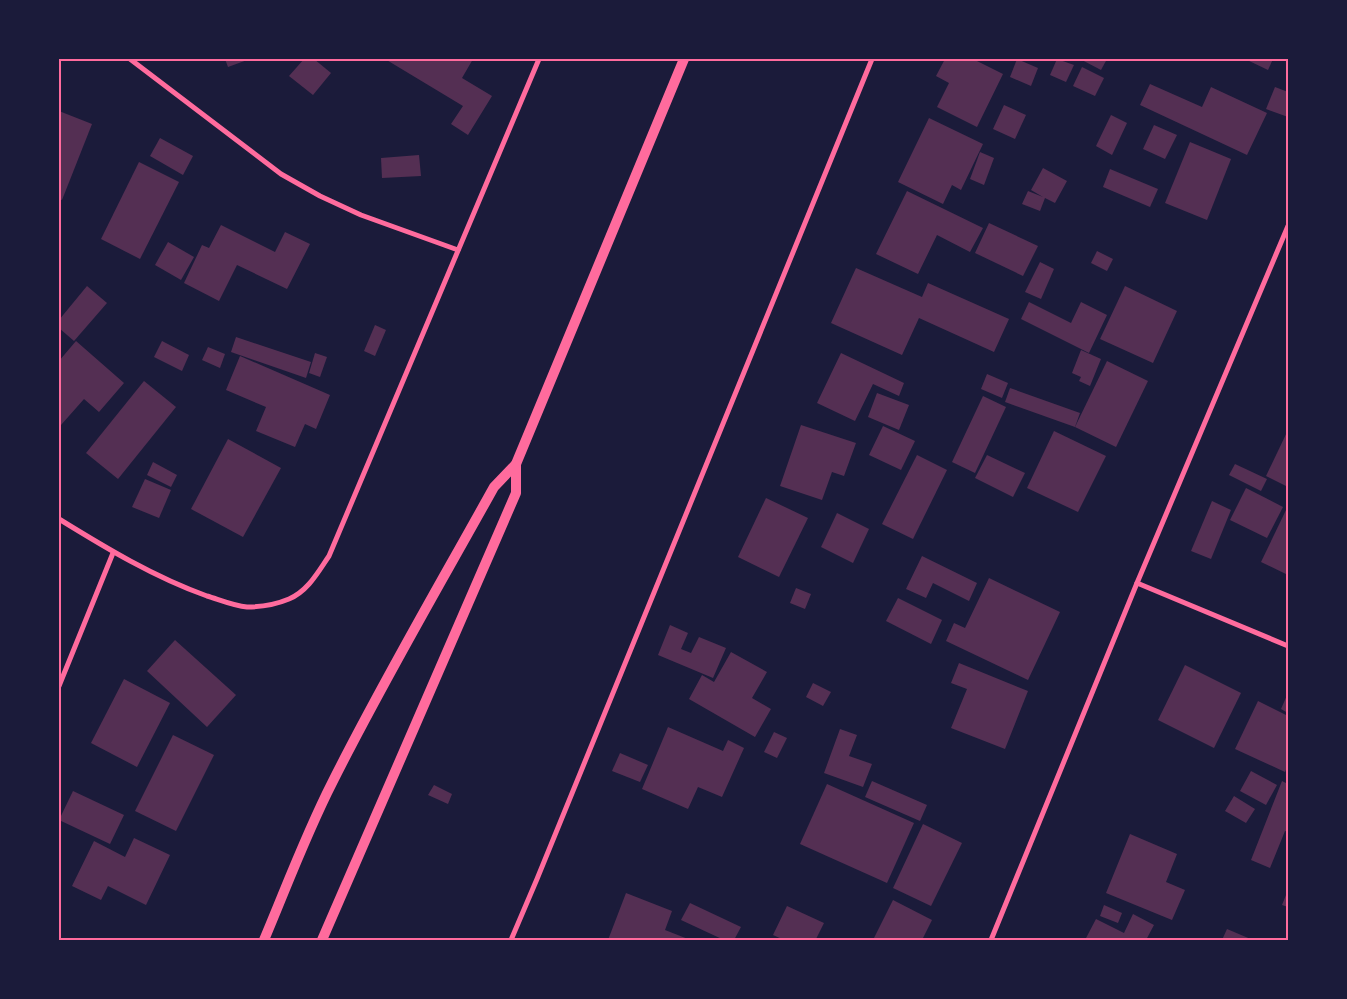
<svg xmlns="http://www.w3.org/2000/svg" width="1347" height="999" font-family="'Libre Baskerville',serif">
<rect width="100%" height="100%" fill="#1b1b3a"/>
<g fill="#542f53">
<path d="M225 59H250L228 67Z"/>
<path d="M304 59H314L331 73 313 95 289 76Z"/>
<path d="M385 59H473L462 78 492 96 468 135 451 124 463 106Z"/>
<path d="M945 59H975V60L1003 74 977 127 937 107 949 83 936 76Z"/>
<path d="M1017 59 1038 68 1031 86 1010 77Z"/>
<path d="M1057 59 1074 65 1066 82 1050 75Z"/>
<path d="M1080 59H1107L1101 70Z"/>
<path d="M1245 59H1273L1268 70Z"/>
<path d="M1082 67 1104 78 1095 96 1073 86Z"/>
<path d="M1150 84 1202 107 1211 87 1267 113 1247 155 1140 105Z"/>
<path d="M1275 87 1288 92V117L1266 109Z"/>
<path d="M1004 105 1026 115 1015 139 993 129Z"/>
<path d="M59 111 92 124 62 200 59 199Z"/>
<path d="M1111 115 1127 123 1112 155 1096 146Z"/>
<path d="M929 118 983 144 961 190 952 185 943 204 898 182Z"/>
<path d="M1154 125 1177 135 1165 159 1143 149Z"/>
<path d="M160 138 193 156 183 175 150 156Z"/>
<path d="M1190 142 1231 159 1207 220 1165 203Z"/>
<path d="M980 152 994 158 984 185 970 179Z"/>
<path d="M419 155 421 176 382 178 381 158Z"/>
<path d="M139 162 179 182 140 259 101 239Z"/>
<path d="M1043 168 1067 181 1055 203 1045 198 1040 211 1022 204 1028 191 1043 197 1031 190Z"/>
<path d="M1110 169 1158 189 1150 207 1103 187Z"/>
<path d="M907 191 983 228 970 252 937 235 918 274 876 254Z"/>
<path d="M989 223 1038 246 1023 276 975 253Z"/>
<path d="M221 225 275 252 285 232 310 244 287 289 237 265 219 301 184 283 202 245 209 248Z"/>
<path d="M168 242 194 257 181 280 155 265Z"/>
<path d="M1097 251 1113 259 1107 271 1091 263Z"/>
<path d="M1040 262 1054 269 1041 299 1025 292Z"/>
<path d="M856 268 922 297 928 283 1009 319 994 352 919 318 902 355 831 323Z"/>
<path d="M87 286 107 303 74 341 59 328V320Z"/>
<path d="M1125 286 1177 311 1153 363 1100 339Z"/>
<path d="M1029 302 1071 323 1081 302 1107 315 1089 353 1021 319Z"/>
<path d="M375 325 386 330 375 356 364 351Z"/>
<path d="M236 337 311 362 306 378 231 352Z"/>
<path d="M76 341 124 383 99 412 84 399 61 425 59 424V361Z"/>
<path d="M162 341 189 355 182 371 154 357Z"/>
<path d="M208 347 225 354 220 368 202 360Z"/>
<path d="M1081 350 1101 359 1090 386 1079 381 1081 377 1072 373Z"/>
<path d="M315 353 327 357 320 377 309 373Z"/>
<path d="M841 353 904 383 899 396 873 384 855 421 817 403Z"/>
<path d="M240 356 330 395 316 429 305 424 295 447 256 431 266 407 226 390Z"/>
<path d="M1107 361 1148 381 1116 447 1075 427Z"/>
<path d="M987 374 1008 383 1002 398 981 389Z"/>
<path d="M144 381 176 407 118 479 86 453Z"/>
<path d="M1010 388 1080 413 1075 427 1005 402Z"/>
<path d="M877 393 909 405 899 430 868 417Z"/>
<path d="M983 396 1006 407 975 473 952 462Z"/>
<path d="M801 425 856 443 844 476 832 472 822 500 780 486Z"/>
<path d="M883 426 915 441 901 470 869 455Z"/>
<path d="M1288 430V487L1266 476Z"/>
<path d="M1054 431 1106 456 1078 512 1027 488Z"/>
<path d="M228 439 281 468 243 537 191 509Z"/>
<path d="M917 455 947 470 913 539 882 524Z"/>
<path d="M987 455 1025 473 1013 497 975 478Z"/>
<path d="M153 462 177 475 171 487 147 475Z"/>
<path d="M1235 464 1267 479 1261 491 1229 475Z"/>
<path d="M145 479 171 490 159 518 132 507Z"/>
<path d="M1246 488 1283 507 1267 538 1230 520Z"/>
<path d="M766 498 808 518 779 577 738 557Z"/>
<path d="M1212 501 1231 510 1211 559 1191 551Z"/>
<path d="M1287 508 1288 509V575L1261 562Z"/>
<path d="M837 513 869 529 853 563 821 547Z"/>
<path d="M922 556 977 583 969 601 933 583 926 598 906 589Z"/>
<path d="M989 578 1060 612 1028 680 946 641 954 623 965 628Z"/>
<path d="M796 588 811 594 805 609 790 603Z"/>
<path d="M898 598 942 620 931 644 886 621Z"/>
<path d="M670 625 688 633 681 649 691 653 699 637 726 648 713 678 658 655Z"/>
<path d="M175 640 236 695 207 727 147 671Z"/>
<path d="M731 652 767 672 752 698 771 709 755 737 689 699 702 675 714 682Z"/>
<path d="M959 663 1028 691 1005 749 951 728 967 689 951 683Z"/>
<path d="M1185 665 1241 693 1214 748 1158 720Z"/>
<path d="M124 679 170 703 137 767 91 743Z"/>
<path d="M813 683 831 692 823 706 806 697Z"/>
<path d="M1288 693V713L1281 709Z"/>
<path d="M1258 701 1288 716V765L1285 772 1235 749Z"/>
<path d="M668 727 723 751 728 740 744 748 722 797 698 787 688 809 642 789Z"/>
<path d="M840 729 857 735 849 756 872 764 863 787 824 773Z"/>
<path d="M774 732 787 738 777 758 764 752Z"/>
<path d="M173 735 214 755 176 831 135 811Z"/>
<path d="M620 753 648 765 640 782 612 771Z"/>
<path d="M1251 771 1277 785 1266 805 1240 791Z"/>
<path d="M872 781 927 805 920 821 865 797Z"/>
<path d="M1282 781 1288 784V832L1285 831 1270 868 1251 860Z"/>
<path d="M827 784 914 823 887 883 800 844Z"/>
<path d="M434 785 452 794 448 804 428 795Z"/>
<path d="M73 791 124 815 110 844 59 820Z"/>
<path d="M1234 796 1255 809 1246 823 1225 811Z"/>
<path d="M923 824 962 843 931 906 893 888Z"/>
<path d="M1130 834 1177 854 1166 882 1185 890 1172 920 1106 893Z"/>
<path d="M134 838 170 855 146 905 108 886 101 900 72 886 94 841 125 857Z"/>
<path d="M1288 890V907L1282 905Z"/>
<path d="M626 893 672 911 665 930 688 939V940H608Z"/>
<path d="M893 900 932 920 922 940H873Z"/>
<path d="M690 903 741 927 734 940H724L681 920Z"/>
<path d="M1104 905 1122 913 1118 923 1100 916Z"/>
<path d="M787 906 824 923 816 939 819 940H784L773 935Z"/>
<path d="M1133 914 1154 925 1146 940H1085L1096 919 1124 933Z"/>
<path d="M1227 929 1253 940H1222Z"/>
</g>
<g fill="none" stroke-linecap="round" stroke-linejoin="round">
<g stroke="#ff6b9d" stroke-width="5">
<path d="M130 59 281 174 320 196 361 215 458 250"/>
<path d="M59 519C106 548 154 577 207 596 220 600 234 606 247 607 260 607 277 604 289 599 308 591 318 572 329 556L539 59"/>
<path d="M1137 583 1288 646"/>
<path d="M59 686 113 553"/>
<path d="M511 940 537 879 872 59"/>
<path d="M991 940 1137 583 1288 226"/>
</g>
<g stroke="#ff6b9d" stroke-width="10">
<path d="M264 940C286 888 306 834 332 783 382 683 439 586 494 487L516 464 684 59"/>
<path d="M322 940 516 493V464"/>
</g>
</g>
<rect width="1347" height="999" fill="none" stroke="#1b1b3a" stroke-width="120"/>
<rect x="60" y="60" width="1227" height="879" fill="none" stroke="#ff6b9d" stroke-width="2"/>
</svg>
